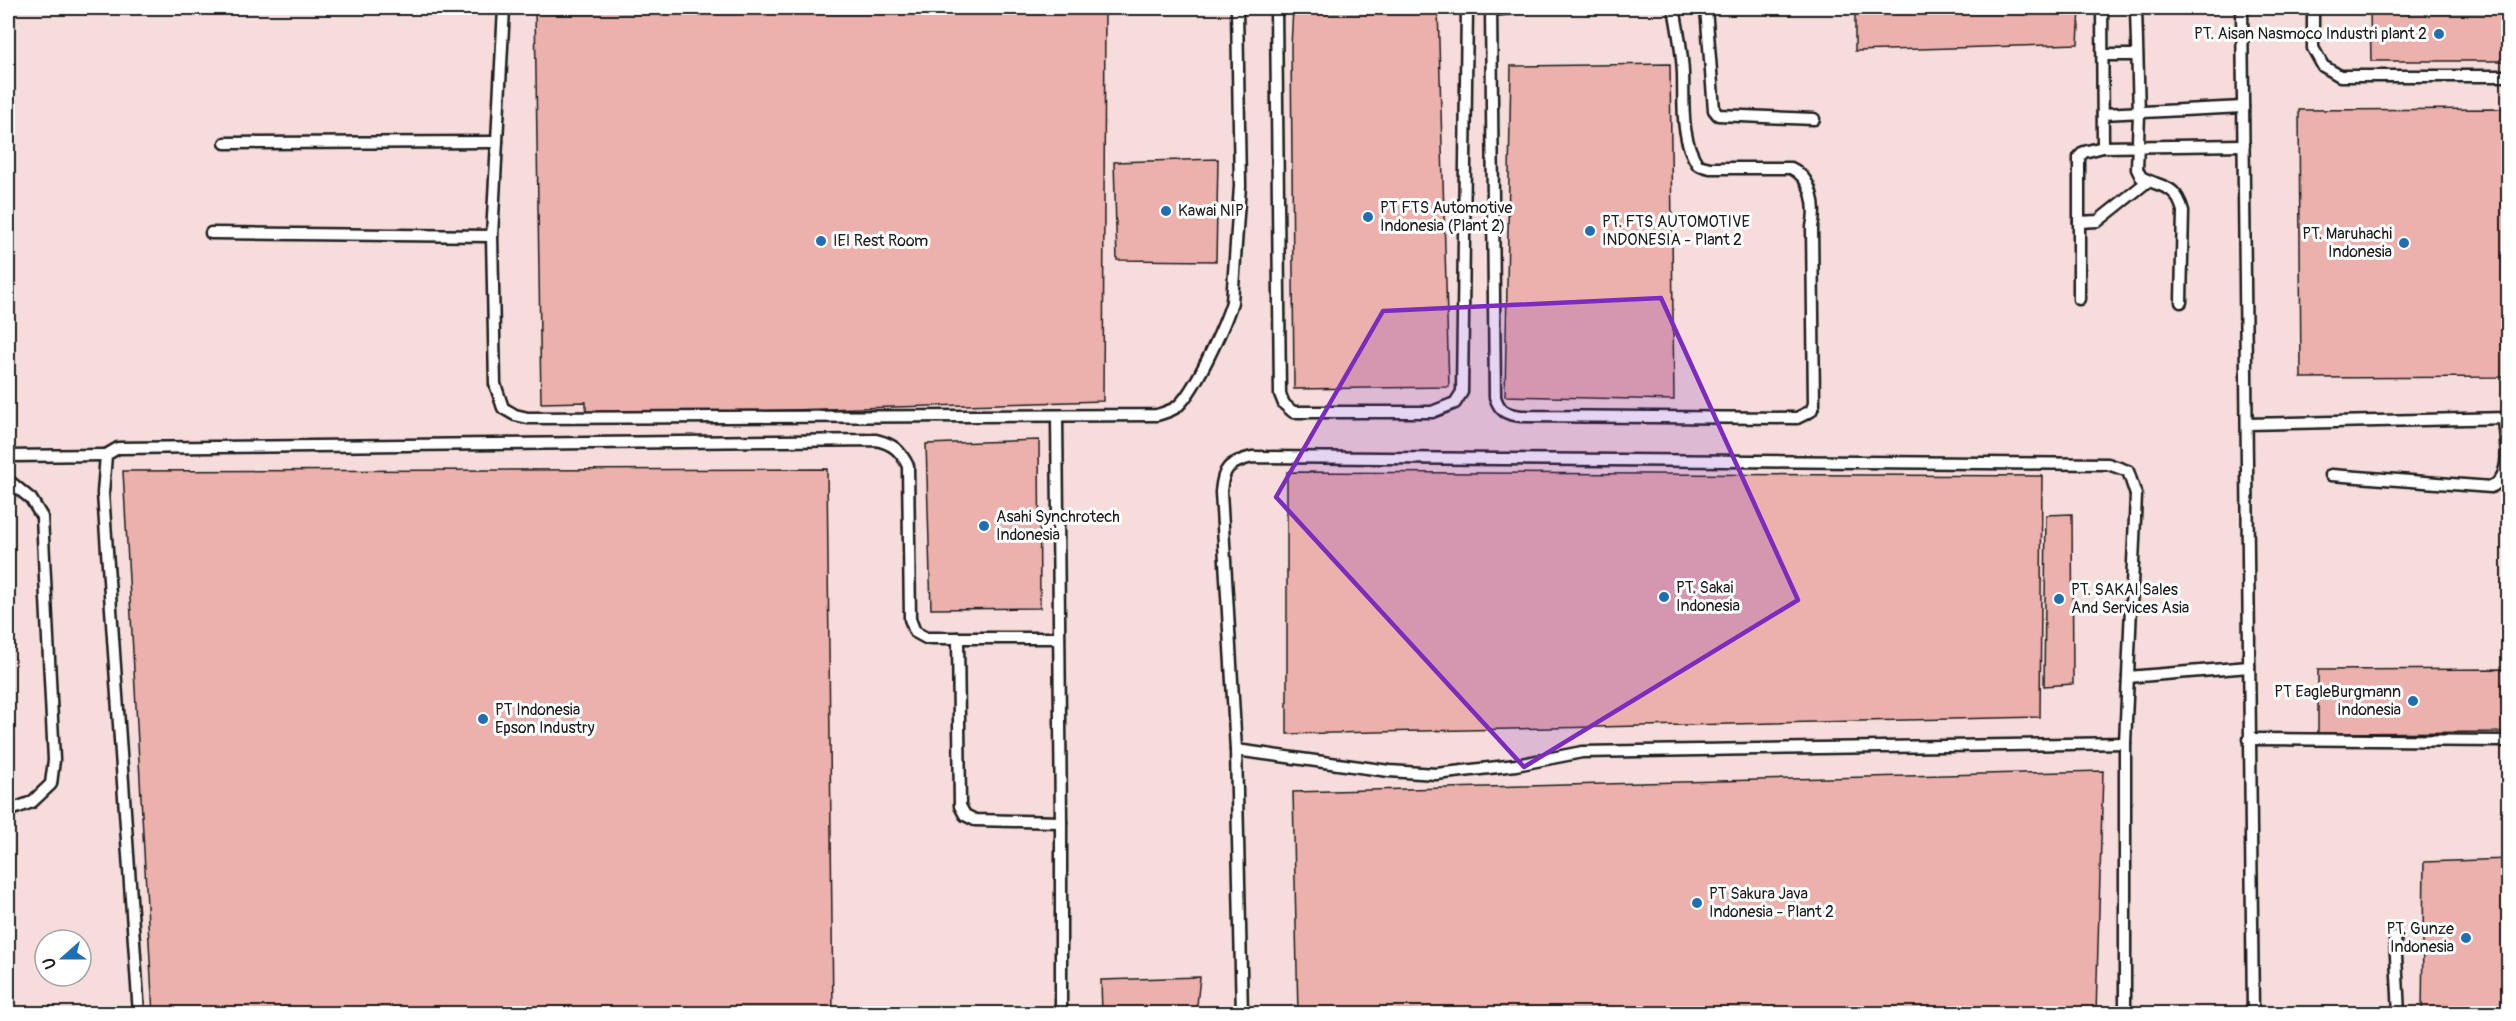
<svg xmlns="http://www.w3.org/2000/svg" width="2516" height="1021" font-family="Pangolin,sans-serif">
<rect width="100%" height="100%" fill="#fbefee"/>
<filter id="ink" filterUnits="userSpaceOnUse"><feTurbulence type="fractalNoise" baseFrequency=".0167" numOctaves="2"/><feDisplacementMap in="SourceGraphic" scale="12" xChannelSelector="R" yChannelSelector="G"/><feConvolveMatrix kernelMatrix="1 2 1 2 8 2 1 2 1" color-interpolation-filters="sRGB"/></filter>
<g filter="url(#ink)">
<path fill="#f6dcda" fill-rule="evenodd" d="M8 8H2508V1013H8ZM45 940H81V976H45Z"/>
<g fill="#ecb1ac" stroke="#1c1c1c" stroke-width="1.5">
<path d="M535 8H1105L1103 401 586 416V402L541 403Z"/>
<path d="M1293 8H1438L1449 387 1294 389 1291 47Z"/>
<path d="M1855 8H2080L2078 44 1855 51Z"/>
<path d="M2370 8H2508V61H2371Z"/>
<path d="M1670 64 1674 400 1505 396 1511 66Z"/>
<path d="M2508 109V377L2301 378 2299 110Z"/>
<path d="M1218 159 1216 261 1117 260 1114 162Z"/>
<path d="M1039 440 1040 608 931 609 926 444Z"/>
<path d="M827 469 833 1014H153L123 471Z"/>
<path d="M1287 472 2042 476 2040 717 1287 734Z"/>
<path d="M2072 514 2073 684 2044 686 2046 515Z"/>
<path d="M2508 669V732L2318 733V670Z"/>
<path d="M2103 771 2096 1014H1298L1293 792Z"/>
<path d="M2508 859V1014H2422L2424 862Z"/>
<path d="M1200 977 1196 1014H1102L1101 980Z"/>
</g>
<g fill="none" stroke-linecap="round" stroke-linejoin="round">
<g stroke="#1c1c1c" stroke-width="15">
<g id="lane">
<path d="M504 8 492 236 495 384 503 408 515 415 528 418 1157 415C1163 413 1170 411 1175 408 1193 397 1225 324 1232 302L1240 186 1237 8"/>
<path d="M1276 8 1280 394 1284 404 1293 412H1432L1455 403 1462 392 1467 8"/>
<path d="M1491 8 1495 397C1500 412 1506 414 1521 416L1797 418 1811 411 1814 404 1812 227C1817 206 1812 178 1791 168H1710L1698 165C1680 139 1684 103 1683 73 1682 51 1678 29 1674 8"/>
<path d="M1706 8 1714 110 1718 115 1814 119"/>
<path d="M2102 8 2103 147 2244 145"/>
<path d="M2136 8 2139 114 2137 169 2141 177C2163 189 2175 183 2183 211L2181 302"/>
<path d="M2242 8 2253 1014"/>
<path d="M2313 8V48L2323 66 2340 76H2508"/>
<path d="M1491 10 1511 8"/>
<path d="M2103 55H2137"/>
<path d="M2103 114 2243 107"/>
<path d="M225 143 497 142"/>
<path d="M2079 222 2098 221 2148 181"/>
<path d="M211 233 492 236"/>
<path d="M2079 299V157L2084 152 2103 147"/>
<path d="M1057 416 1061 822V1014"/>
<path d="M2247 424 2508 418"/>
<path d="M8 456 106 455"/>
<path d="M2331 475 2491 487C2514 477 2505 439 2504 418"/>
<path d="M8 480 31 499 42 517 54 760 51 784 32 802 8 811"/>
<path d="M958 638 960 806 965 815 975 820 1061 822"/>
<path d="M2128 677 2249 667"/>
<path d="M2249 739 2503 741"/>
<path d="M1236 750 1389 771 1436 774 1516 765 1582 752 2125 743"/>
<path d="M2395 937 2399 1014"/>
<path d="M139 1014 103 493 106 455 118 448 876 440C893 444 900 450 908 466L910 619 915 632 926 638H1059"/>
<path d="M1242 1014 1236 750 1221 492C1223 467 1229 463 1252 457L2108 464 2128 471 2136 495 2125 743V1014"/>
</g>
</g>
<use href="#lane" stroke="#fff" stroke-width="10"/>
</g>
</g>
<path fill="#7b2cbf" fill-opacity="0.2" stroke="#7b2cbf" stroke-width="4.5" stroke-linejoin="round" d="M1661 298 1798 600 1524 767 1276 497 1383 311Z"/>
<g fill="#1f6fb2" stroke="#fff" stroke-width="2">
<circle cx="2439" cy="34" r="6"/>
<circle cx="1166" cy="211" r="6"/>
<circle cx="1368" cy="217" r="6"/>
<circle cx="1590" cy="231" r="6"/>
<circle cx="821" cy="241" r="6"/>
<circle cx="2404" cy="243" r="6"/>
<circle cx="984" cy="526" r="6"/>
<circle cx="1664" cy="597" r="6"/>
<circle cx="2059" cy="599" r="6"/>
<circle cx="2413" cy="701" r="6"/>
<circle cx="483" cy="719" r="6"/>
<circle cx="1697" cy="903" r="6"/>
<circle cx="2466" cy="938" r="6"/>
</g>
<g text-anchor="middle" dominant-baseline="central" stroke-width="6" stroke-linejoin="round" paint-order="stroke">
<g font-size="16" fill="#1c1c1c" stroke="#fff" text-anchor="start">
<text x="2427" y="34" text-anchor="end">PT. Aisan Nasmoco Industri plant 2</text>
<text x="1380" y="208">PT FTS Automotive<tspan x="1380" dy="18">Indonesia (Plant 2)</tspan></text>
<text x="1178" y="211">Kawai NIP</text>
<text x="1602" y="222">PT. FTS AUTOMOTIVE<tspan x="1602" dy="18">INDONESIA - Plant 2</tspan></text>
<text x="2392" y="234" text-anchor="end">PT. Maruhachi<tspan x="2392" dy="18">Indonesia</tspan></text>
<text x="833" y="241">IEI Rest Room</text>
<text x="996" y="517">Asahi Synchrotech<tspan x="996" dy="18">Indonesia</tspan></text>
<text x="1676" y="588">PT. Sakai<tspan x="1676" dy="18">Indonesia</tspan></text>
<text x="2071" y="590">PT. SAKAI Sales<tspan x="2071" dy="18">And Services Asia</tspan></text>
<text x="2401" y="692" text-anchor="end">PT EagleBurgmann<tspan x="2401" dy="18">Indonesia</tspan></text>
<text x="495" y="710">PT Indonesia<tspan x="495" dy="18">Epson Industry</tspan></text>
<text x="1709" y="894">PT Sakura Java<tspan x="1709" dy="18">Indonesia - Plant 2</tspan></text>
<text x="2454" y="929" text-anchor="end">PT. Gunze<tspan x="2454" dy="18">Indonesia</tspan></text>
</g>
</g>
<rect width="2516" height="1021" fill="none" stroke="#fff" stroke-width="30"/>
<rect x="15" y="15" width="2486" height="991" fill="none" stroke="#1c1c1c" stroke-width="2" filter="url(#ink)"/>
<g transform="translate(63 958) rotate(249)"><circle r="28" fill="#ffffff" stroke="#a4a4a4" stroke-width="1.5"/>
<path d="M0-4.5L10 22L0 15L-10 22Z" fill="#1f6fb2"/>
<text y="-9" font-size="16" font-weight="bold" text-anchor="middle" fill="#1c1c1c">U</text>
</g>
</svg>
